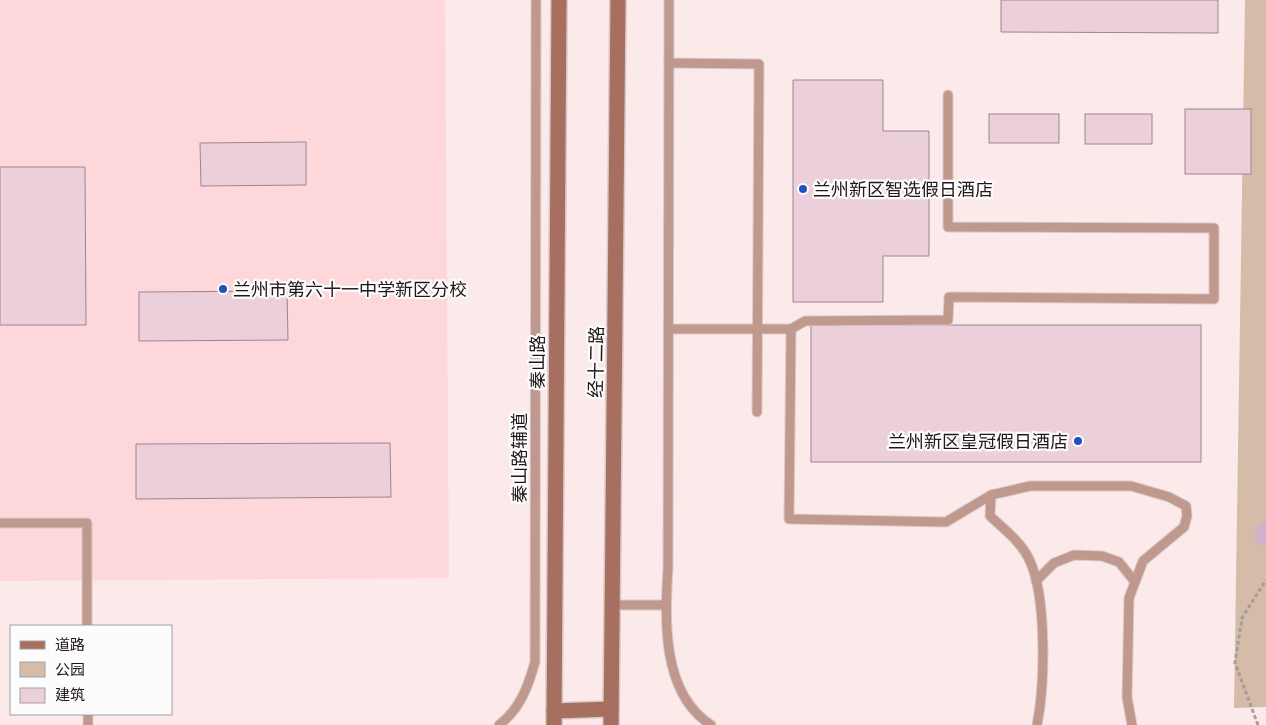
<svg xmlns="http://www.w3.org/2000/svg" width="1266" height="725" font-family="Quicksand,'Noto Sans SC',sans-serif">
<rect width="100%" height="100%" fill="#fceaeb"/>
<path fill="#fdd7d9" d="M0 0H445L449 578 0 581Z"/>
<path fill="#d5bca9" d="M1245 0H1266V707L1234 708Z"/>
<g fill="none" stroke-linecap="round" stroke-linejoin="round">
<path stroke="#cfb1cc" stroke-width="21" d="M1265 535 1266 532"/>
</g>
<g fill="#ebd0db" stroke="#9d848e">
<path d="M1001 0H1218V33L1001 32Z"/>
<path d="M793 80H883V131H929V256H883V302H793Z"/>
<rect x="1185" y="109" width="66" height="65"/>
<rect x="989" y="114" width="70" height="29"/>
<rect x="1085" y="114" width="67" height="30"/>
<path d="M306 142V185L201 186 200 143Z"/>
<path d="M0 167H85L86 325H0Z"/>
<path d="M287 291 288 340 139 341V292Z"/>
<rect x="811" y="325" width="390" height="137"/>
<path d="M390 443 391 497 136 499V444Z"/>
</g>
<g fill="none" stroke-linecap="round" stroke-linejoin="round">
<g stroke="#d9c8c9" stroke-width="11">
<g id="lane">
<path d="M669 0 668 567C665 619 661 693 711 725"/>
<path d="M669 63 759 64 757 412"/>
<path d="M669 329H791L789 519 946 522 991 495 1030 486H1131L1169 497 1186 506 1187 516 1184 527 1143 561 1129 598 1127 697 1132 725"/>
<path d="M791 329 805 321 948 320 949 297 1214 299V228L948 227V95"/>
<path d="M991 495 990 516C1003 528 1021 542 1029 559 1047 595 1045 685 1037 725"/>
<path d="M0 523H87V626"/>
<path d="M1036 581 1054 563 1074 555 1102 556 1119 562 1135 582"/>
<path d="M613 605H666"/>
<path d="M88 714V725"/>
<path d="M499 725C520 709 528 687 535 662L536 0"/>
</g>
</g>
<g stroke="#d9c8c9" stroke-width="18">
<g id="secondary">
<path d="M554 711 611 709"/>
<path d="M554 725 559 0"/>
<path d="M611 725 618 0"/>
</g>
</g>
<path stroke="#a99a9b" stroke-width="3" stroke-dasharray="4 2.5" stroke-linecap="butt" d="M1258 725 1235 663 1242 618 1266 580"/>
<use href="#lane" stroke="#c0998e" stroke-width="9"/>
<use href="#secondary" stroke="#a66f60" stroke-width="15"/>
</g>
<g fill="#214fbd" stroke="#fcfcfc" stroke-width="2">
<circle cx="803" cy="189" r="5"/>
<circle cx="223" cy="289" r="5"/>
<circle cx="1078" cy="441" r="5"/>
</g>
<g text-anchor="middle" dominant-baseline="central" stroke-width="4.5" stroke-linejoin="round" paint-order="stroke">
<g font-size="18" fill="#211718" stroke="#fcfcfc" text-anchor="start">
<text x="813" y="189">兰州新区智选假日酒店</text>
<text x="233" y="289">兰州市第六十一中学新区分校</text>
<text x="1068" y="441" text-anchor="end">兰州新区皇冠假日酒店</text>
</g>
<g font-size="18" fill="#211718" stroke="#fcfcfc">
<text transform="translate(537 362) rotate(-90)">秦山路</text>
<text transform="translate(596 362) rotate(-89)">经十二路</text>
<text transform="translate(519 458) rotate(-90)">秦山路辅道</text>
</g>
</g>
<rect x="10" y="625" width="162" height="90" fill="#fcfcfc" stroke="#a4a0a1"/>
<rect x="20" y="641" width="25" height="8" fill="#a66f60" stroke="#a4a0a1"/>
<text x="55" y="650" font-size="15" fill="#211718">道路</text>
<rect x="20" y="662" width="25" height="15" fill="#d5bca9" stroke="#a4a0a1"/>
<text x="55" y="675" font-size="15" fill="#211718">公园</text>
<rect x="20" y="688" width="25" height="15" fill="#ebd0db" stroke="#a4a0a1"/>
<text x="55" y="700" font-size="15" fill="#211718">建筑</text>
</svg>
